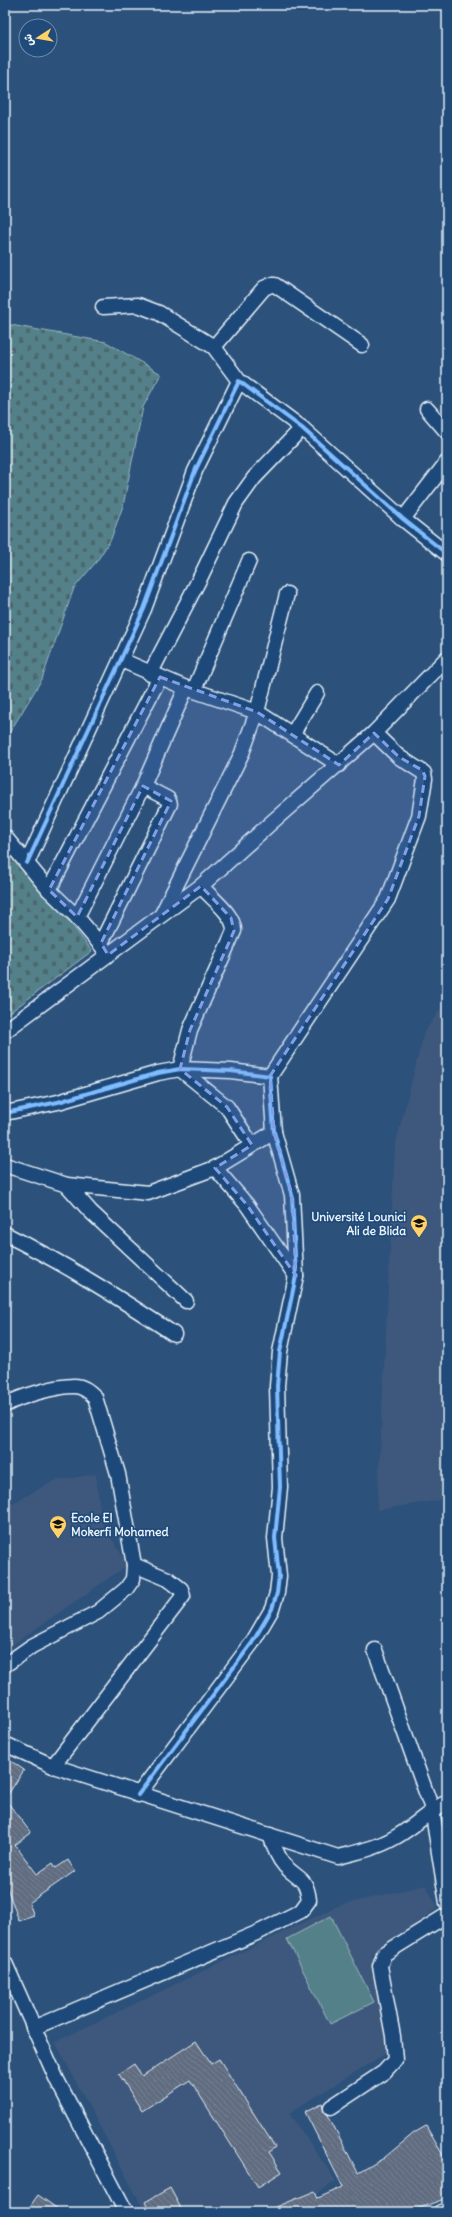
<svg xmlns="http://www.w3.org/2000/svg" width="452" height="2217" font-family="Delius,'Playpen Sans Arabic',sans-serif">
<defs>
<pattern id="cemetery-stones" width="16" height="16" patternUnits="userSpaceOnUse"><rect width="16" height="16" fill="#538089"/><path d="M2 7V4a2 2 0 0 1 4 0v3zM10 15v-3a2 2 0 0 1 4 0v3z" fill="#4d676d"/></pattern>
<pattern id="building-back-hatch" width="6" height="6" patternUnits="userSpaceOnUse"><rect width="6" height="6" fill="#606c80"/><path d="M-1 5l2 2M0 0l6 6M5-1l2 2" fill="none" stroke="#778193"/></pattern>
</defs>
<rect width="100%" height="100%" fill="#2c517b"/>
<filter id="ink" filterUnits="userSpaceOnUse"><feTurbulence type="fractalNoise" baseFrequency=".025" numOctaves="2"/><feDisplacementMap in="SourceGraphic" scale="8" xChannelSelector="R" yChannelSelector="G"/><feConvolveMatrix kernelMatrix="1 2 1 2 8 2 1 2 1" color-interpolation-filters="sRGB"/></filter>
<g filter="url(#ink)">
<g fill="#3c597c">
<path d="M447 999V1499L377 1510 395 1146 424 1033Z"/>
<path d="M96 1474 100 1511 96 1513 128 1565 5 1650V1507L54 1481Z"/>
<path d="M426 1885 438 1908 372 1954 388 2052 289 2113 336 2181 290 2212H145L55 2042 340 1905Z"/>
</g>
<g fill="url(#cemetery-stones)" stroke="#9eb8c0">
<path d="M5 324 106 342 161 374 143 407 123 506 111 539 97 561 74 588 42 679 5 740Z"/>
<path d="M5 839 92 951 5 1016Z"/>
</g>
<path fill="#538089" stroke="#9eb8c0" d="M331 1916 374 2002 330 2024 287 1939Z"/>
<g fill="url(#building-back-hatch)" stroke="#e8f1f8">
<path d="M5 1757 24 1770 5 1799 31 1833 15 1845 37 1874 53 1863 56 1868 68 1860 75 1871 29 1903 34 1916 19 1921 5 1882Z"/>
<path d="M196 2041 211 2064 219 2059 275 2147 269 2152 282 2172 258 2187 190 2080 142 2111 119 2074 134 2064 142 2076Z"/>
<path d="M322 2103 324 2111 328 2115 358 2173 384 2158 414 2133 426 2126 447 2162V2198L408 2212H264L315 2191 318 2198 343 2187 305 2112Z"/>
<path d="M170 2188 183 2212H150L145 2202Z"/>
<path d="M38 2195 62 2212H26Z"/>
</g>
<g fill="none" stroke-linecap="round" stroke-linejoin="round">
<g stroke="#e8f1f8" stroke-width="17">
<g id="minor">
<path d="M103 307 138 305 159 313 214 347 239 381"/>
<path d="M214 347 264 288 271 285H275L362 345"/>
<path d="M427 409 447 432"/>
<path d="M403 519 447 462"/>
<path d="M121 660 186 688 257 712 339 765"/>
<path d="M150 674 201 576 236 503 254 478 302 428"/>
<path d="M194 690 249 561"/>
<path d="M293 733 317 693"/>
<path d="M5 837 49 890 77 917 105 950"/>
<path d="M27 863 144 609 195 471 239 381 302 428 403 519 447 554"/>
<path d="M201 886C211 898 235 915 234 931L190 1030 180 1069 227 1107 252 1145"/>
<path d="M49 890 160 677"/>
<path d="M162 914 242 753 257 712 287 594"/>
<path d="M77 917 143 786 186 688"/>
<path d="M101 943 170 804 168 799 143 786"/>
<path d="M5 1031 201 886 272 822 374 733 447 658"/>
<path d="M270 1076 388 899 419 816 425 779 424 773 399 757 374 733"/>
<path d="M5 1113 58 1102 158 1073 180 1069 231 1071 270 1076 274 1132 292 1195 296 1276 280 1352 277 1386 280 1487 275 1538 279 1576 277 1593 272 1609 252 1643 138 1795"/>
<path d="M5 1165 67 1185 148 1193 215 1168 274 1132"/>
<path d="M215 1168 247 1205 296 1276"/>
<path d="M67 1185 90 1211 186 1301"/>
<path d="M5 1234C64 1263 119 1298 174 1334"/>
<path d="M5 1405C21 1396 56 1386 74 1386 83 1386 89 1391 95 1397L118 1474 134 1565 133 1579 126 1589 98 1612 32 1646 5 1665"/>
<path d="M375 1650 432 1809 447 1903"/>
<path d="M5 1744 53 1766 338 1857C357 1852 377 1848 394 1838 413 1828 427 1812 447 1802"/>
<path d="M53 1766 183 1596 181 1589 168 1579 134 1565"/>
<path d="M5 1963 57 2080 126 2212"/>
<path d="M33 2028 259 1932 301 1911 309 1900C306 1876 298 1880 285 1866 277 1857 274 1846 270 1835"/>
<path d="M331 2107 384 2072 395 2060 393 2036 380 1966 384 1954 447 1915"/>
<path d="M441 2212 447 2210"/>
</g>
</g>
<use href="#minor" stroke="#1f4a7a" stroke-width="14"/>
<g stroke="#1f4a7a" stroke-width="6">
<g id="cycleway">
<path d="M27 863 144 609 195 471 239 381 302 428 403 519 447 554"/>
<path d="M5 1113 58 1102 158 1073 180 1069 231 1071 270 1076 274 1132 292 1195 296 1276 280 1352 277 1386 280 1487 275 1538 279 1576 277 1593 272 1609 252 1643 138 1795"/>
</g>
</g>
<use href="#cycleway" stroke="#80bcff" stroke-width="4"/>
</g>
</g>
<path fill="#82a0e8" fill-opacity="0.2" stroke="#82a0e8" stroke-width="3" stroke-dasharray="8 5" stroke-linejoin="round" d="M160 677 257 712 339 765 374 733 399 757 422 770 425 776 419 816 388 899 270 1076 274 1132 292 1195 296 1276 247 1205 215 1168 252 1145 227 1107 180 1069 190 1030 234 931 231 918 201 886 108 955 101 943 171 801 143 786 77 917 49 890Z"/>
<defs>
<g id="university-pin" transform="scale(0.9)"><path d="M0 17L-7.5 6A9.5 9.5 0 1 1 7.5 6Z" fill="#ffd166" stroke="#1f4a7a"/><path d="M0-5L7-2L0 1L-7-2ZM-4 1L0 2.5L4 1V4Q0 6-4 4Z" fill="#111"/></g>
<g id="school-pin" transform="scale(0.9)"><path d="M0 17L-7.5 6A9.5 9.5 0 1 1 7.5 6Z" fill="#ffd166" stroke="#1f4a7a"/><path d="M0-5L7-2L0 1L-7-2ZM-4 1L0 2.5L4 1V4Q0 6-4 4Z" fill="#111"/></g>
</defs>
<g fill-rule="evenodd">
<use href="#university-pin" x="419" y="1223"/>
<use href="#school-pin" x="58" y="1524"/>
</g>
<g text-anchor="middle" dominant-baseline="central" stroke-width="3.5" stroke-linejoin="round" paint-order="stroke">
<g font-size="12" font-weight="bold" fill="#e8f1f8" stroke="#1f4a7a" text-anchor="end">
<text x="406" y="1216">Université Lounici<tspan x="406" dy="14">Ali de Blida</tspan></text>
<text x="71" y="1517" text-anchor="start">Ecole El<tspan x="71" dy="14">Mokerfi Mohamed</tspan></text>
</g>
</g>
<rect width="452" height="2217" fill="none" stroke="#1f4a7a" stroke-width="20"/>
<rect x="10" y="10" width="432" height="2197" fill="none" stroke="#e8f1f8" stroke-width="1.5" filter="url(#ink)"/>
<g transform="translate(38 38) rotate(258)"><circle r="19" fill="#1f4a7a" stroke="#6f8dac"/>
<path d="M0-3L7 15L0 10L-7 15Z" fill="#ffd166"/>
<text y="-6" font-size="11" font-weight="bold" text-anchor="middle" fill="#e8f1f8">ش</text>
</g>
</svg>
